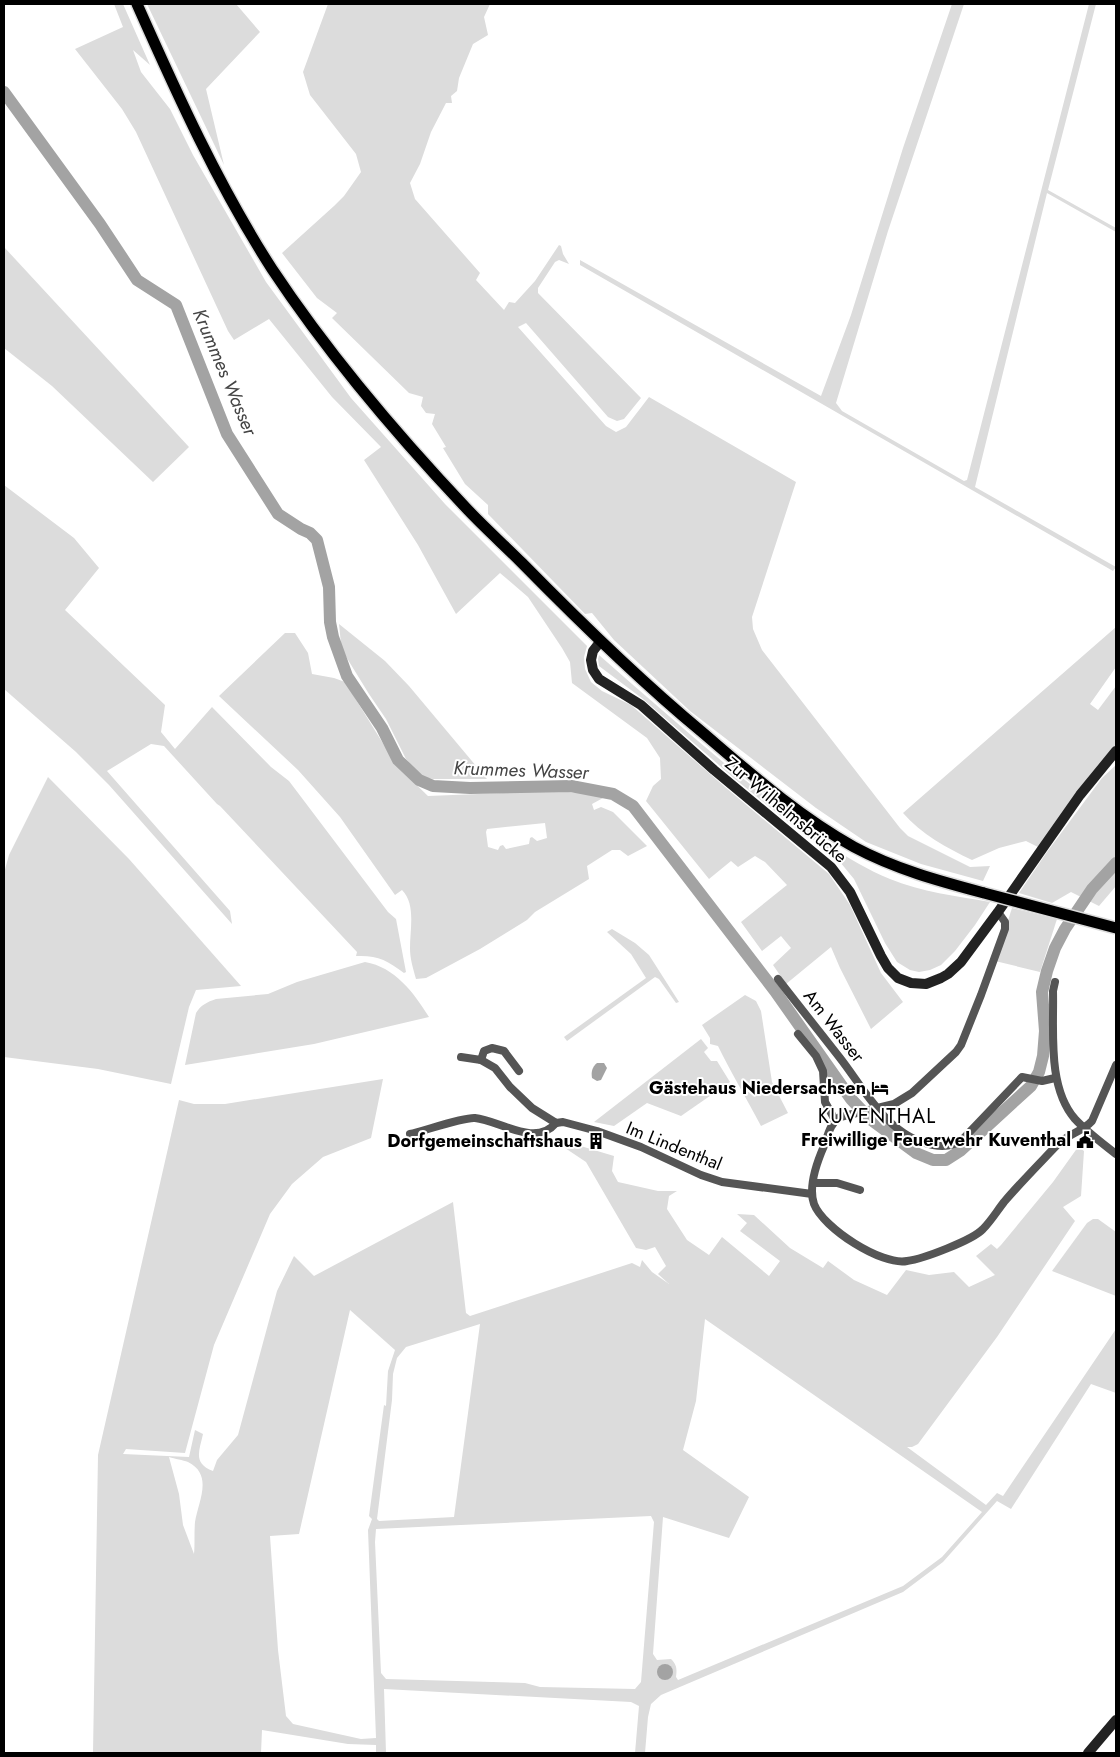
<svg xmlns="http://www.w3.org/2000/svg" width="1120" height="1757" font-family="Jost,sans-serif">
<rect width="100%" height="100%" fill="#fff"/>
<g fill="#dcdcdc" fill-rule="evenodd">
<path d="M114 4H123L150 65 133 50 141 72 170 109 193 155 266 282 351 398 445 504 587 646 584 657 585 669 591 682 602 691 631 705 725 787 829 874 850 905 881 973 903 1002 871 1029 840 968 831 947 786 984 773 965 791 948 781 936 762 951 741 922 787 885 765 862 755 856 738 867 731 861 709 879 646 801 653 786 661 779 660 758 647 738 572 683 570 662 562 648 528 597 500 573 456 614 418 545 364 460 381 447 332 397 269 319 234 340 228 331 136 132 122 109 75 49 123 27Z"/>
<path d="M147 4H236L260 32 206 89 224 165Z"/>
<path d="M328 4H490L484 17 488 35 473 44 459 78 457 91 451 96 452 103H446L431 132 420 164 410 183 415 199 480 273 476 280 504 310 509 302 515 303 535 281 559 245 561 246 563 254 569 264 559 260 555 262 538 288V293L641 398 624 419 617 421 608 417 526 323 518 327 606 426 616 432 626 427 649 397 796 482 752 617 753 629 762 650 900 828 908 836 970 867 990 866 983 881 921 864 866 842 816 808 690 711 614 640 592 613 585 614 488 514V505L465 484 443 448 446 447 432 424 435 414 426 413 421 406 423 397 409 393 332 318 337 313 317 298 282 253 334 206 344 196 361 172 356 154 310 95 303 72Z"/>
<path d="M952 4H964L888 231 836 403 842 411 964 481 967 480 1089 4H1096L1048 190 1116 228V232L1047 193 975 487 1116 567 1113 571 580 265V260L821 396 851 315 903 148Z"/>
<path d="M4 247 189 447 153 482 52 386 4 348Z"/>
<path d="M4 485 74 538 99 568 65 610 165 705 161 732 175 749 212 707 271 767 289 781 388 912 396 919 406 972 404 973C387 960 377 955 356 956L357 952 220 806 217 804 164 746 151 744 107 771 230 911 232 924 109 785 76 752 4 689Z"/>
<path d="M339 624 385 661 409 686 487 779H433L421 777 406 759 386 719 369 694 345 655 341 644Z"/>
<path d="M1116 627V667L1090 704 1098 710 1116 686V746L1090 776 1038 847 1026 841 999 848 972 860C947 848 921 834 903 813Z"/>
<path d="M285 633H295L308 653 312 674 334 678 345 682 397 766 428 796 553 791 596 794 603 798 592 804 594 810 601 807 613 812 647 846 628 856 620 850H612L587 866 589 879 535 912 527 920 480 949 426 978 416 979C413 968 410 959 410 948 410 929 416 904 402 890L395 895 340 817 298 770 219 696ZM545 823 547 838 537 841 532 837 530 838 529 844 506 849 503 845 500 846 498 850 488 847 486 832 487 829Z"/>
<path d="M599 655C655 704 711 754 770 800 807 830 846 861 890 879 922 892 956 896 990 902L975 925 955 951 941 965 930 970 919 972 910 970 897 962 885 943 854 879 840 862 818 843 798 830 735 779 643 699 599 666 598 659Z"/>
<path d="M1116 765V886L1099 906 1071 892 1052 903 1019 893 1047 852 1102 778Z"/>
<path d="M48 777 129 859 241 986 196 990 189 1007 171 1084 98 1069 4 1057V873L9 855Z"/>
<path d="M1012 908 1057 919 1040 972 995 961Z"/>
<path d="M612 929 635 943 649 955 679 1002 676 1003 659 979 655 977 567 1041 564 1037 646 978 631 954 607 932Z"/>
<path d="M365 962C395 967 414 993 429 1017L314 1044 185 1065 196 1013C201 1005 207 1002 216 999L268 994 297 982Z"/>
<path d="M745 995 756 1001 761 1011 772 1082 788 1113 761 1126C747 1099 731 1073 718 1046L710 1044V1038L702 1025Z"/>
<path d="M701 1039 708 1048 704 1052 711 1061H717L730 1082 681 1116 647 1103 614 1126 594 1122Z"/>
<path d="M383 1079 371 1138 323 1157 292 1184 270 1214 214 1345 185 1453 126 1449 123 1454 189 1457 195 1430 203 1434C199 1452 193 1463 213 1471L217 1460 238 1435 277 1291 294 1256 314 1276 453 1202 466 1313 470 1316 632 1263 640 1267 642 1260 652 1272 669 1284 658 1274 666 1266 655 1247 646 1250 636 1248 586 1162 559 1144 564 1141 614 1156 612 1171 618 1182 658 1191H677L669 1196 667 1209 687 1240 709 1255 722 1237 769 1276 780 1261 740 1231 747 1223 737 1214 754 1215 790 1248 823 1268 828 1261 854 1280 887 1295 906 1270 929 1275 954 1272 969 1287 995 1275 976 1256 991 1244 997 1249 1001 1245 1053 1182 1078 1147 1084 1151 1081 1196 1063 1207 1075 1221 997 1337 918 1444 912 1447H907L986 1505 997 1493 1003 1496 1116 1329V1393L1091 1384 1011 1509 997 1501 943 1562 903 1592 661 1695 651 1704 648 1717 645 1753H635L639 1706 631 1702 384 1689 386 1753H376V1745L348 1744 262 1730 261 1753H93L98 1455 179 1100 194 1104H225ZM350 1310 395 1350 388 1371 386 1406 384 1405 369 1516 372 1519 368 1530 376 1738 361 1739 293 1724 286 1716 278 1650 270 1536 299 1534ZM705 1319 982 1512 942 1557 903 1586 678 1680 676 1677C677 1669 677 1665 671 1659L657 1660 653 1654 663 1517 729 1538 749 1497 683 1450 696 1401ZM480 1324 454 1517 379 1521 377 1519 392 1400 393 1374 397 1358 406 1347ZM169 1457C175 1459 183 1460 188 1462 214 1475 198 1502 195 1522 194 1533 195 1544 194 1554L183 1525 179 1494ZM651 1516 654 1522 641 1682 635 1689 540 1687 525 1683 386 1679 381 1673 375 1542 376 1529Z"/>
<path d="M1093 1219H1098L1116 1232V1296L1052 1271 1087 1223Z"/>
</g>
<g fill="#a3a3a3">
<path d="M597 1063H604L607 1068 601 1080 597 1081 592 1078C591 1072 592 1067 597 1063Z"/>
<circle cx="665" cy="1672" r="8"/>
</g>
<g fill="none" stroke-linecap="round" stroke-linejoin="round">
<path stroke="#a3a3a3" stroke-width="12" d="M4 92 100 224 137 280 176 305 227 434 278 514 301 529 310 533 317 540 329 587 330 622 333 637 347 676 382 728 398 760 419 780 433 786 470 788 571 786 613 794 633 806 775 991 851 1099 870 1119 916 1153 933 1160H946L960 1151 1031 1086 1039 1072 1043 1056 1045 1031 1042 992 1047 971 1055 948 1065 929 1092 889 1116 863"/>
<g stroke="#dbdbdb" stroke-width="14">
<path id="primary" d="M137 4C177 94 218 185 272 269 329 355 397 435 468 510 485 528 504 545 522 563 580 622 638 679 702 732 750 773 798 816 854 847 895 869 939 881 984 893"/>
</g>
<g stroke="#555" stroke-width="8">
<path d="M998 912 1005 922V929L981 995 961 1045 956 1052 912 1093 894 1104 840 1117C830 1123 828 1135 824 1146 817 1162 808 1187 814 1204 823 1228 882 1266 907 1261 923 1259 973 1240 983 1229 991 1221 997 1211 1004 1202 1021 1182 1040 1163 1058 1144 1069 1134 1083 1131 1092 1121L1116 1065"/>
<path d="M778 979C798 1005 819 1031 840 1058 865 1090 888 1137 933 1145 944 1147 952 1146 962 1140L1022 1077 1042 1081 1055 1078"/>
<path d="M1055 982 1053 991C1054 1030 1047 1087 1075 1119 1087 1132 1102 1143 1116 1154"/>
<path d="M798 1034 816 1056 823 1071 825 1102 835 1120"/>
<path d="M461 1057 481 1060 495 1068 510 1087 532 1108 556 1123"/>
<path d="M481 1060 484 1051 492 1048 504 1051 519 1071"/>
<path d="M556 1123 563 1122 597 1131 641 1147 701 1175 722 1182 812 1194"/>
<path d="M410 1134C424 1131 463 1117 475 1118 499 1120 535 1148 556 1123"/>
<path d="M813 1183H837L860 1190"/>
</g>
<g stroke="#222" stroke-width="10">
<path d="M600 642 593 651 591 660 593 670 599 679 641 705 714 770 831 867 850 892 881 956 888 968 898 978 911 983 926 984 941 978 948 974 961 962 998 912 1080 795 1116 751"/>
<path d="M1088 1753 1116 1720"/>
</g>
<use href="#primary" stroke="#000" stroke-width="11"/>
<g stroke="#dbdbdb" stroke-width="14" stroke-linecap="butt">
<path id="primary-bridge" d="M984 893 1116 928"/>
</g>
<use href="#primary-bridge" stroke="#000" stroke-width="11"/>
</g>
<defs>
<g id="hotel-bare" transform="scale(1.35)"><path d="M-6-4.5h1.5V1H6V5H4.5V3h-9V5H-6ZM-4 0a1.8 1.8 0 1 1 3.6 0ZM.5 0V-2.5h3Q6-2.5 6 0Z" fill="#000" stroke="#fff" stroke-width="2.5" paint-order="stroke"/></g>
<g id="civic-bare" transform="scale(1.35)"><path d="M-.6-6.5H3V-4.5H.6V-3L4-1V1h2V6H-6V1h2V-1L-.6-3ZM-1.2 2.5V6h2.4V2.5Z" fill="#000" stroke="#fff" stroke-width="2.5" paint-order="stroke"/></g>
<g id="building-bare" transform="scale(1.35)"><path d="M-4-6H4V6H1V3H-1V6H-4ZM-2.5-4.3h1.7v1.8h-1.7ZM.8-4.3h1.7v1.8H.8ZM-2.5-1h1.7V.8h-1.7ZM.8-1h1.7V.8H.8Z" fill="#000" stroke="#fff" stroke-width="2.5" paint-order="stroke"/></g>
</defs>
<g fill-rule="evenodd">
<use href="#hotel-bare" x="880" y="1088"/>
<use href="#civic-bare" x="1085" y="1140"/>
<use href="#building-bare" x="596" y="1141"/>
</g>
<g text-anchor="middle" dominant-baseline="central" stroke-width="4" stroke-linejoin="round" paint-order="stroke">
<g font-size="18" fill="#000" stroke="#fff">
<text transform="translate(786 810) rotate(40)">Zur Wilhelmsbrücke</text>
<text transform="translate(834 1026) rotate(52)">Am Wasser</text>
<text transform="translate(674 1146) rotate(22)">Im Lindenthal</text>
</g>
<g font-size="18" font-weight="bold" fill="#000" stroke="#fff" text-anchor="end">
<text x="866" y="1088">Gästehaus Niedersachsen</text>
<text x="1071" y="1140">Freiwillige Feuerwehr Kuventhal</text>
<text x="582" y="1141">Dorfgemeinschaftshaus</text>
</g>
<g font-size="19" font-style="italic" fill="#444" stroke="#fff">
<text transform="translate(225 372) rotate(67)">Krummes Wasser</text>
<text transform="translate(521 770) rotate(2)">Krummes Wasser</text>
</g>
<g font-size="20" letter-spacing="1" fill="#000" stroke="#fff">
<text x="877" y="1116">KUVENTHAL</text>
</g>
</g>
<rect width="1120" height="1757" fill="none" stroke="#000000" stroke-width="10"/>
</svg>
